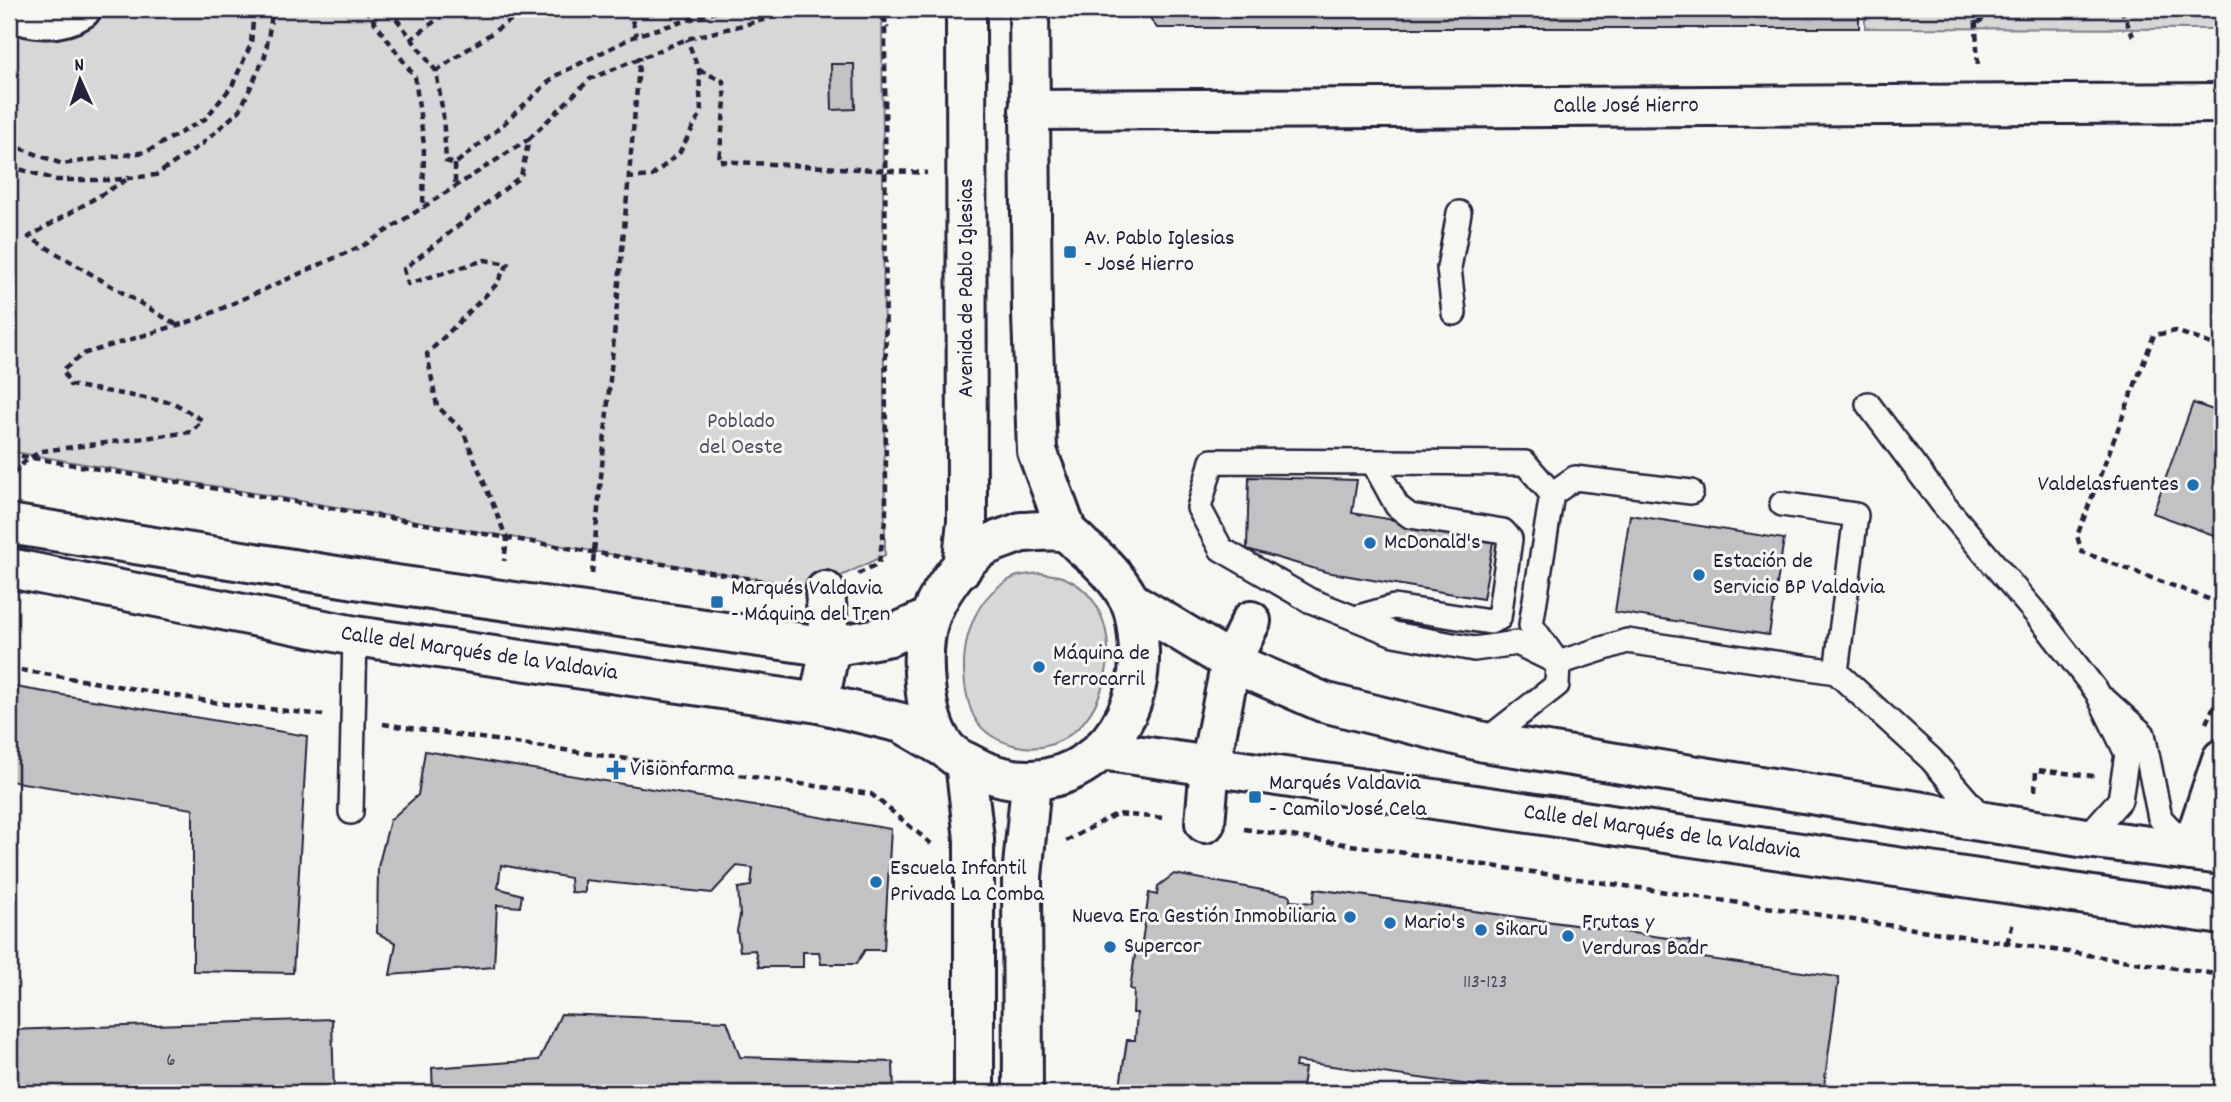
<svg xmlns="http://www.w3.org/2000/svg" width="2231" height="1102" font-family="Dekko,sans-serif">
<rect width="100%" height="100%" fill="#f6f6f2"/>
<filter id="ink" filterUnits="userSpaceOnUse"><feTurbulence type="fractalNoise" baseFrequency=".0143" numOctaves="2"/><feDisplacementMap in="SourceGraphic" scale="14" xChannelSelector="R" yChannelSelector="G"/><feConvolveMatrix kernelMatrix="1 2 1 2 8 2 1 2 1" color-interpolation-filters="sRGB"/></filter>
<g filter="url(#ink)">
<g fill="#d7d7d7" stroke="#7c7c89" stroke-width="2">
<path d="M9 9H882L885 555 814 589 9 451Z"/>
<path d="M1865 9H2222V29L1865 28Z"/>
<path d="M1041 573C1049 575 1060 575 1067 579 1145 616 1103 769 1013 745 994 740 978 729 971 710 955 665 965 598 1015 577 1022 574 1033 574 1041 573Z"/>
</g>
<g fill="#c2c2c4" stroke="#22223b" stroke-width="2">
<path d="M1149 9H1859V28H1157L1148 15Z"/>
<path d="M831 64H854L855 109 832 110Z"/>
<path d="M2193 403 2222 413V538L2153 513Z"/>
<path d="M1249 477 1357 480 1352 513 1494 537 1483 599 1326 572 1247 549Z"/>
<path d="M1630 515 1784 539 1769 635 1615 612Z"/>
<path d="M9 686 307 736 293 973 193 971V809L9 781Z"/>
<path d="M425 751 891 829 884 950H865L856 964H821L819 952H803V967H759L755 950 740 951 737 931 740 916 738 888 751 886 753 868 737 866 712 893 585 880V893L571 892 570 878 501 865 498 888 522 895 520 907 497 905 494 967 390 975 396 943 377 933 378 867 390 820 418 795Z"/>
<path d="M1174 874 1290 895V901L1313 903 1315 889 1690 941 1688 956 1839 977 1823 1093H1528L1296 1061 1295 1067 1305 1068 1301 1093H1119L1127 1040H1135L1137 1013H1133L1134 990 1130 989 1136 948 1141 949 1149 893 1157 895 1158 886Z"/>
<path d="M561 1014 727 1021 740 1057 893 1062 894 1093H433L432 1068 539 1060Z"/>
<path d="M332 1019 334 1093H9V1030Z"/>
</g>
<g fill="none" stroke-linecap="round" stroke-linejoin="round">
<g stroke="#22223b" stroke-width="28">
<g id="lane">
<path d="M1454 313 1449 268 1459 213"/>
<path d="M1868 404 1943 504 2043 622 2097 692 2127 754 2120 800 2086 838"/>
<path d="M1552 494 1525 463 1212 461 1199 508 1221 549 1309 600 1394 634 1474 649 1517 643 1558 663 1627 641 1836 672 1931 759 1985 821"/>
<path d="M1782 504 1856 515 1836 672"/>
<path d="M1355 618 1394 607 1490 622 1499 618 1510 539 1503 531 1410 516 1397 506 1373 462"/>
<path d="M2105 700 2143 734 2160 818 2191 851"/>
<path d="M1484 742 1557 685 1558 663 1531 625 1552 494 1575 478 1691 492"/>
<path d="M351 812 355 636"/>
</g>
</g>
<g stroke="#22223b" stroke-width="44">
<g id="street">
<path d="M9 10C32 20 59 23 81 9"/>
<path id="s1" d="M1029 110 2222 103"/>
<path d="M9 524 368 581 830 647 890 636 929 618"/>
<path id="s2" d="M9 568 355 636 819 703 902 723 945 748"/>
<path d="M1130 601 1231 662 1323 702 1484 742 2086 838 2222 855"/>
<path d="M819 703 830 647 825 591"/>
<path id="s3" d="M1101 750 2222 915"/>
<path d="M1205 823 1210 766 1231 662 1251 621"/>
<path d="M2191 851 2222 759"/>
</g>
</g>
<g stroke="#22223b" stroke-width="44">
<g id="secondary">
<path d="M1029 9 1032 316 1037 451 1067 532"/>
<path d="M1021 532C1033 532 1058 528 1068 534 1074 537 1079 544 1084 548 1102 562 1118 579 1129 599 1137 614 1138 635 1139 651 1142 746 1055 813 968 763 961 760 951 754 946 748 923 721 919 653 929 620 936 597 958 566 977 551 988 542 1008 538 1021 532Z"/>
<path d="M962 568 967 521 966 9"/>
<path d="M965 762 974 839V1093"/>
<path d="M1023 1093 1022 877 1031 783"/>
</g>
</g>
<g stroke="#22223b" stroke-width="4.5" stroke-dasharray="7 5" stroke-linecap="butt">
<path d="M365 9 415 77 424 145 423 209"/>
<path d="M389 9 436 71 443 114 446 161 455 164 496 131 555 76 637 35 726 9"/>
<path d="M628 9 637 35"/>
<path d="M872 9 885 20 888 28"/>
<path d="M1975 9 1978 67"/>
<path d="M2121 9 2133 36"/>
<path d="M1978 23 1994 9"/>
<path d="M410 40 451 9"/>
<path d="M699 70 723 81 725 101 719 161 927 173"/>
<path d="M436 71 527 9"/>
<path d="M529 139 590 79 687 39 807 9"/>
<path d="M9 144 62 164 146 152 205 119 232 86 251 44 254 9"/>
<path d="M455 164V187"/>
<path d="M9 166 57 180H112L156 175 202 144 240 110 265 56 273 9"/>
<path d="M627 178 652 176 679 153 701 113 699 70 687 39"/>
<path d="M126 180 29 237 177 325"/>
<path d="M2222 348 2176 331 2154 335 2077 536 2082 552 2222 604"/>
<path d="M9 454 788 585"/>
<path d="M9 485C13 469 28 458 42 451L191 432 202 420 174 403 70 385 63 370 83 354 198 319 366 244 529 139 521 176 404 269 408 284 485 260 508 264 495 286 427 354 437 406 463 431 507 539 504 561"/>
<path d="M592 574 640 56"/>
<path d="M858 574 879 563 886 514 885 9"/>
<path d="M9 668 225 704 323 715"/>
<path d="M2206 723 2222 689"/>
<path d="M383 724 871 794 935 847"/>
<path d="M2035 791 2036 770 2094 776"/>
<path d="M1244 829 2222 975"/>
<path d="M1066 841 1116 814 1166 818"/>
<path d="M2007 943 2013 923"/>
</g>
<use href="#lane" stroke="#f6f6f2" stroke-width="23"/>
<use href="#street" stroke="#f6f6f2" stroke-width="38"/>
<use href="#secondary" stroke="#f6f6f2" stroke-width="38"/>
</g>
</g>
<g fill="#1f6fb2" stroke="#f6f6f2" stroke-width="2.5">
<rect x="1063" y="245" width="14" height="14" rx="3.5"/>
<circle cx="2193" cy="485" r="7"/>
<circle cx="1370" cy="543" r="7"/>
<circle cx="1699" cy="575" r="7"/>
<rect x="710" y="595" width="14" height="14" rx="3.5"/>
<circle cx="1039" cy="667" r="7"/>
<path d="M612.5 759.5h7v7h7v7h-7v7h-7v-7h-7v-7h7z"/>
<rect x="1248" y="790" width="14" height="14" rx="3.5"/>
<circle cx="876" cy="882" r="7"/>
<circle cx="1350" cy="917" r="7"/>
<circle cx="1390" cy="923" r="7"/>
<circle cx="1481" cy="930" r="7"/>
<circle cx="1568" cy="936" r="7"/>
<circle cx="1110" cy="947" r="7"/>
</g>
<g text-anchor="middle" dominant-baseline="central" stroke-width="6" stroke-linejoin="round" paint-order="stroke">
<g font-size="19" fill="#4a4a5d">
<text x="1485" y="983">113-123</text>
<text x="171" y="1061">6</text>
</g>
<g font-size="23" fill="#22223b" stroke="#f6f6f2">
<text stroke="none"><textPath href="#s1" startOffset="597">Calle José Hierro</textPath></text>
<text transform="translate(967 288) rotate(-90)">Avenida de Pablo Iglesias</text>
<text stroke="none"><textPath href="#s2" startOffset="478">Calle del Marqués de la Valdavia</textPath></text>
<text stroke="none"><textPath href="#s3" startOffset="567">Calle del Marqués de la Valdavia</textPath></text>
</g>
<g font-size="23" fill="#22223b" stroke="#f6f6f2" text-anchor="start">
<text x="1084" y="239">Av. Pablo Iglesias<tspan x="1084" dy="26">- José Hierro</tspan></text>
<text x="2179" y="485" text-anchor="end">Valdelasfuentes</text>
<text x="1384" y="543">McDonald's</text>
<text x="1713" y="562">Estación de<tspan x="1713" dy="26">Servicio BP Valdavia</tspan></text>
<text x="731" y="589">Marqués Valdavia<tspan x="731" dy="26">- Máquina del Tren</tspan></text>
<text x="1053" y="654">Máquina de<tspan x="1053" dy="26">ferrocarril</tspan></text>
<text x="630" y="770">Visionfarma</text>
<text x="1269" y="784">Marqués Valdavia<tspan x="1269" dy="26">- Camilo José Cela</tspan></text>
<text x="890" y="869">Escuela Infantil<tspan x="890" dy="26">Privada La Comba</tspan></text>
<text x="1336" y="917" text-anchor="end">Nueva Era Gestión Inmobiliaria</text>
<text x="1404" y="923">Mario's</text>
<text x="1582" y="923">Frutas y<tspan x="1582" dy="26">Verduras Badr</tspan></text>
<text x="1495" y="930">Sikaru</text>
<text x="1124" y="947">Supercor</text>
</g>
<g font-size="23" fill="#4f4f62" stroke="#f6f6f2">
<text x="741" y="422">Poblado<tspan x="741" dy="26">del Oeste</tspan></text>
</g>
</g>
<rect width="2231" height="1102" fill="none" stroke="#f6f6f2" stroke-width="35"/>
<rect x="18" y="18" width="2196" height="1067" fill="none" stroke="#22223b" stroke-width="2.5" filter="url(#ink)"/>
<g transform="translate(80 80) rotate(357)" stroke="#f6f6f2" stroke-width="5" paint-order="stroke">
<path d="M0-5L12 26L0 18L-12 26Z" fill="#22223b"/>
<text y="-10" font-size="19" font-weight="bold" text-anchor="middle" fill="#22223b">N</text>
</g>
</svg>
